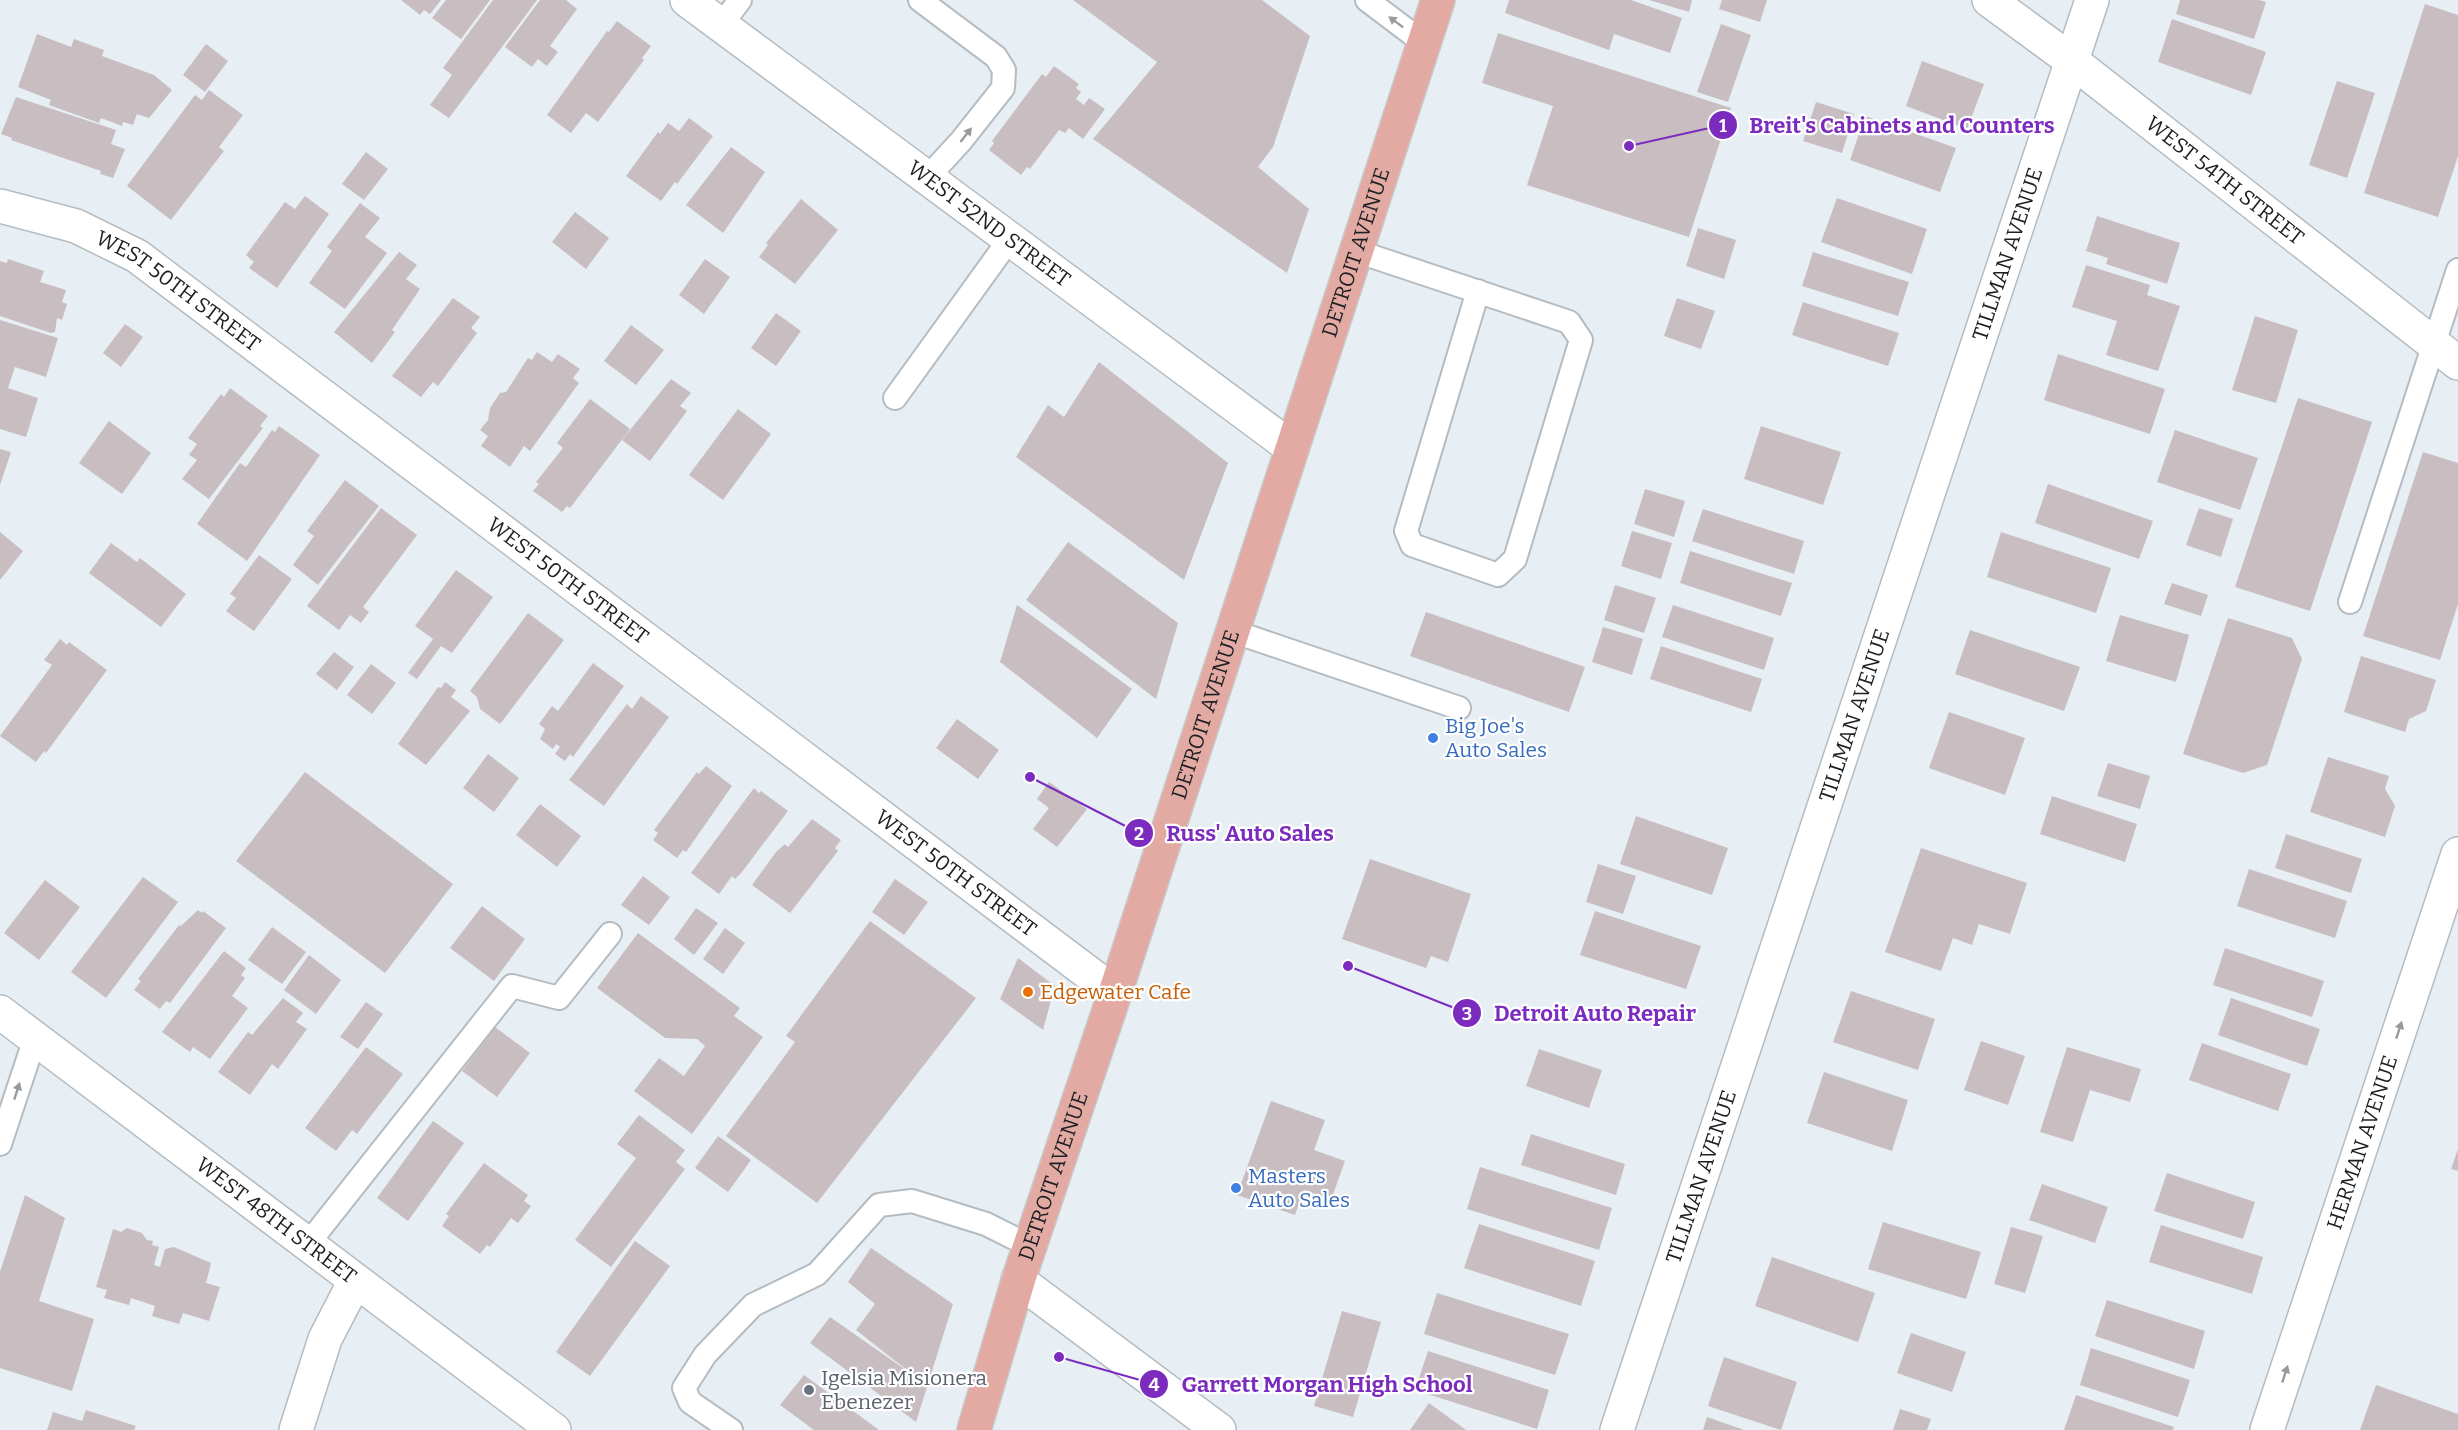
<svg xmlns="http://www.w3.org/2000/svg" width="2458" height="1430" font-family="Bitter,serif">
<rect width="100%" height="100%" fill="#e7eff5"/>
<g fill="#c8bec1">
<path d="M401 0H441L430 14 424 10 420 15Z"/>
<path d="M446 0H490L461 39 432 18Z"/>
<path d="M493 0H537L449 118 430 105 452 75 443 68Z"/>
<path d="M540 0H566L577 9 550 46 558 52 547 66 538 59 532 67 505 47Z"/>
<path d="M1073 0H1262L1310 36 1273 147 1258 167 1309 209 1287 273 1093 139 1157 62Z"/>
<path d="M1509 0H1631L1682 18 1670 53 1614 34 1609 50 1505 13Z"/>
<path d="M1649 0H1692L1689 12Z"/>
<path d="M1722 0H1767L1760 22 1719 9Z"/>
<path d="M2180 0H2259L2266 2 2254 39 2176 14Z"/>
<path d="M2425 4 2458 15V156L2438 217 2364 193Z"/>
<path d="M2172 19 2266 52 2251 95 2158 62Z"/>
<path d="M617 21 651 46 642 58 644 60 598 122 586 113 571 133 547 115 607 31 609 32Z"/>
<path d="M1721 24 1751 35 1728 102 1697 92Z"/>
<path d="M1498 33 1731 108 1689 237 1527 185 1553 106 1482 83Z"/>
<path d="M37 34 71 47 74 39 104 50 102 56 154 75 172 90 149 118 137 114 133 125 123 122 122 126 101 118 99 123 49 105 51 100 18 87Z"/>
<path d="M206 44 228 61 205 92 183 75Z"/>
<path d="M1922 61 1984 84 1967 129 1906 106Z"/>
<path d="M1054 66 1079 84 1076 88 1081 92 1076 99 1084 105 1089 98 1105 109 1083 139 1069 128 1065 133 1059 130 1030 169 1027 167 1021 175 989 150 994 143 992 141 1042 74 1046 77Z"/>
<path d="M2337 81 2375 93 2347 178 2309 165Z"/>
<path d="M209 90 243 115 219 147 224 151 171 220 127 186 195 95 202 100Z"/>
<path d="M16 97 116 130 111 144 125 149 113 178 100 174 101 171 11 140 12 138 1 134Z"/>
<path d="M1816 102 1854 114 1842 153 1803 141Z"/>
<path d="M1865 116 1956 148 1940 192 1850 160Z"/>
<path d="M689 118 713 136 677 184 675 182 661 201 626 176 658 132 660 134 668 123 679 131Z"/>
<path d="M731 147 765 172 723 233 686 205Z"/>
<path d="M366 152 388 169 364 200 342 184Z"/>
<path d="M305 196 329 214 277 288 249 268 254 262 246 255 285 202 295 209Z"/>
<path d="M1837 198 1927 229 1912 274 1821 242Z"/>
<path d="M801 199 838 230 795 284 759 257 768 245 766 243Z"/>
<path d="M360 203 380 218 365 237 387 253 345 309 309 283 332 251 327 247Z"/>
<path d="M575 212 609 238 586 269 552 242Z"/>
<path d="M2097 216 2180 243 2167 284 2106 264 2108 258 2086 251Z"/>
<path d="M1698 228 1736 240 1724 279 1686 266Z"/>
<path d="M399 252 417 265 406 279 420 289 392 330 395 332 372 363 334 332Z"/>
<path d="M1813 252 1909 282 1898 316 1802 286Z"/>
<path d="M8 259 44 271 40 282 66 290 62 302 67 304 62 320 57 318 55 332 51 333 0 316V261L7 263Z"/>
<path d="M705 259 730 277 704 314 679 295Z"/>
<path d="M2086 265 2150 285 2147 295 2180 306 2158 371 2106 355 2117 321 2072 307Z"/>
<path d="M453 298 480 317 471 328 477 333 438 386 433 382 421 397 392 376Z"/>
<path d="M1677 298 1715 311 1701 349 1664 336Z"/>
<path d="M1803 302 1899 333 1888 366 1792 335Z"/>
<path d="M776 313 801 331 776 366 751 348Z"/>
<path d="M2255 316 2298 330 2276 403 2232 390Z"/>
<path d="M0 320 58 338 46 377 15 367 8 388 38 398 26 437 0 429Z"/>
<path d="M125 324 143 337 121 367 103 353Z"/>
<path d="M631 325 664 350 636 385 604 361Z"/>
<path d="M537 352 552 362 558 354 580 369 573 378 579 383 530 451 524 446 510 467 481 446 488 436 480 430 488 420 490 408 500 393 506 392 528 358 532 360Z"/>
<path d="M2058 354 2165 389 2150 434 2044 400Z"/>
<path d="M1099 362 1228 463 1184 580 1016 457 1048 405 1064 417Z"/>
<path d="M671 379 691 393 680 406 687 411 650 461 622 440Z"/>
<path d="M230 388 268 416 260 426 263 428 209 499 182 479 197 460 189 455 197 444 188 438 221 394 224 397Z"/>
<path d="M2298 398 2372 422 2310 611 2235 587Z"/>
<path d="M590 399 630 429 570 508 567 506 562 512 533 491 539 484 536 482 563 448 557 443Z"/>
<path d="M738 409 771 434 723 500 689 475Z"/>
<path d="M109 421 151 453 122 494 79 463Z"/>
<path d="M279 426 320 455 247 561 197 524 240 463 246 467 272 430 275 432Z"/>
<path d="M1761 426 1841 452 1823 505 1744 479Z"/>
<path d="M2175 430 2258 458 2240 510 2157 482Z"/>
<path d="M0 449 11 452 0 485Z"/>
<path d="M2423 452 2458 463V604L2440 660 2363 636Z"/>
<path d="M345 480 379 506 318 585 293 565 314 536 307 531Z"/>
<path d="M2048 484 2153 521 2139 559 2035 523Z"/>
<path d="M1645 489 1685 501 1674 537 1634 524Z"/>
<path d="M381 508 417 535 363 607 369 612 361 623 350 615 339 630 307 606Z"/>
<path d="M2199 508 2233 519 2221 557 2186 545Z"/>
<path d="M1703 509 1804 541 1794 574 1692 541Z"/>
<path d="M1632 531 1672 543 1661 579 1621 566Z"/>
<path d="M0 532 23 551 0 580Z"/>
<path d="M2001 532 2111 568 2096 613 1987 577Z"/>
<path d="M1068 542 1178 623 1156 699 1026 600Z"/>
<path d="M111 543 137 562 140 558 186 594 161 627 89 573Z"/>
<path d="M1690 551 1792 583 1781 616 1680 583Z"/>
<path d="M259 555 292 579 254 631 226 611 236 598 230 594Z"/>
<path d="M456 570 493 597 452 653 441 646 417 679 408 673 433 639 415 626Z"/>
<path d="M2172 583 2208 595 2201 616 2164 604Z"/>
<path d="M1615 585 1656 598 1644 633 1604 620Z"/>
<path d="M1017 605 1132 689 1097 738 1000 662Z"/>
<path d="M1673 605 1774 638 1764 670 1662 637Z"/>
<path d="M1426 612 1585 667 1569 712 1410 656Z"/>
<path d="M528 613 564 640 500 724 480 709 477 697 470 691Z"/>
<path d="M2120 615 2189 635 2176 682 2106 661Z"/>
<path d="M2228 618 2292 638 2302 659 2267 765 2243 773 2183 754Z"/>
<path d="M1603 627 1643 639 1632 675 1592 662Z"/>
<path d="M1970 630 2080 667 2064 711 1955 674Z"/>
<path d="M60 639 67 645 69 642 107 670 46 753 44 751 36 762 0 736 52 665 44 660Z"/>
<path d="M1661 646 1762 679 1751 712 1650 679Z"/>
<path d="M334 652 354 667 337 690 316 674Z"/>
<path d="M2361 656 2436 680 2426 711 2409 719 2405 732 2344 712Z"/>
<path d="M593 663 624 686 573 757 570 754 565 761 555 754 560 747 556 744 553 749 540 739 545 729 539 724 552 706 558 711Z"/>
<path d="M371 664 396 683 372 714 347 695Z"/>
<path d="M445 682 456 690 451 697 470 711 426 765 398 744 438 687 441 688Z"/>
<path d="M641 696 669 717 604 806 569 780 627 704 632 709Z"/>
<path d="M1949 712 2025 738 2005 795 1929 768Z"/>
<path d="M957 719 999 750 978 779 936 748Z"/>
<path d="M488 754 519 778 494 812 463 788Z"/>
<path d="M2328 757 2389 776 2385 789 2395 806 2385 837 2310 812Z"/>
<path d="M2108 763 2150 776 2140 809 2097 796Z"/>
<path d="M706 766 732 786 686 852 683 850 677 858 653 840 658 833 654 830 697 772 699 774Z"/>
<path d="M305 772 453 884 385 973 236 861Z"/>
<path d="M1049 782 1087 809 1057 847 1033 829 1049 808 1037 799Z"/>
<path d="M754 788 759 793 761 791 788 811 742 872 735 879 732 876 719 894 691 873Z"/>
<path d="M2052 796 2137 824 2125 862 2040 834Z"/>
<path d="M540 804 581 836 557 867 516 835Z"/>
<path d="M1636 816 1728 848 1712 895 1620 864Z"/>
<path d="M812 819 841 840 835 848 838 851 790 913 752 885 776 852 785 844 788 847Z"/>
<path d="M2286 834 2362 859 2351 893 2275 868Z"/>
<path d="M1921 848 2027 883 2010 934 1979 924 1972 945 1953 938 1941 971 1885 952Z"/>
<path d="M1370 859 1471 894 1448 962 1431 956 1426 968 1342 939Z"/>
<path d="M1598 864 1636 876 1623 914 1586 902Z"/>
<path d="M2249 869 2347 901 2335 938 2237 906Z"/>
<path d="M643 876 670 897 649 925 621 905Z"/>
<path d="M143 877 178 902 106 998 71 972Z"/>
<path d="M895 879 928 902 904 935 872 912Z"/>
<path d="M45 880 80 907 39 960 4 933Z"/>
<path d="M482 906 525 939 494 981 450 948Z"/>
<path d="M696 908 718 923 694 955 674 939Z"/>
<path d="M198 910 202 913 203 911 226 928 170 1003 166 1001 160 1009 134 990 141 981 138 979 179 925 181 926Z"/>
<path d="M1595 911 1701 946 1686 989 1580 955Z"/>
<path d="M870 921 976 998 817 1203 726 1136 795 1042 786 1036Z"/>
<path d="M272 927 306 952 282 984 248 960Z"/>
<path d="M725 928 745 943 723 974 703 959Z"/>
<path d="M638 933 740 1008 734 1016 763 1037 692 1134 634 1091 659 1058 684 1076 705 1046 697 1039 665 1038 597 988Z"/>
<path d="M2225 948 2324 981 2312 1017 2213 985Z"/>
<path d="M224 951 246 968 241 975 245 978 232 996 248 1008 210 1059 193 1047 190 1052 162 1032Z"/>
<path d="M309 955 341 980 316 1014 284 990Z"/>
<path d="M1018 958 1055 986 1043 1030 1000 999Z"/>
<path d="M1851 991 1935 1019 1918 1070 1833 1042Z"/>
<path d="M283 998 303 1013 296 1022 307 1029 278 1069 272 1064 250 1095 218 1072 248 1032 252 1035Z"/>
<path d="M2231 998 2320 1029 2307 1066 2218 1035Z"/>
<path d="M366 1002 383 1014 358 1049 340 1037Z"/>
<path d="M495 1027 530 1053 497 1097 462 1071Z"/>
<path d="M1981 1041 2025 1056 2008 1105 1964 1090Z"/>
<path d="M2202 1043 2291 1074 2278 1111 2189 1080Z"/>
<path d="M366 1047 403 1074 357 1134 352 1130 336 1151 305 1128Z"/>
<path d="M2067 1047 2141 1069 2130 1102 2090 1090 2073 1142 2040 1132Z"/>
<path d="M1539 1049 1602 1070 1589 1108 1526 1086Z"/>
<path d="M1824 1072 1908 1100 1892 1151 1807 1123Z"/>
<path d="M1271 1101 1325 1120 1314 1150 1345 1161 1331 1200 1304 1190 1295 1215 1237 1195Z"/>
<path d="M639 1115 685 1150 676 1162 685 1169 611 1267 575 1240 636 1158 617 1144Z"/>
<path d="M433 1121 464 1143 408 1221 377 1198Z"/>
<path d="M1531 1134 1625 1164 1616 1195 1521 1165Z"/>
<path d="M718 1136 751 1160 728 1192 695 1168Z"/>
<path d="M2458 1149V1171L2451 1169Z"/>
<path d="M484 1163 528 1195 524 1201 531 1206 518 1223 511 1218 490 1247 487 1245 480 1254 442 1226 449 1216 446 1214Z"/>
<path d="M1480 1167 1612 1208 1599 1250 1467 1209Z"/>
<path d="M2167 1173 2255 1202 2243 1239 2154 1211Z"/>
<path d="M2042 1184 2108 1207 2095 1243 2029 1220Z"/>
<path d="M25 1195 65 1218 39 1301 94 1319 72 1391 0 1368V1272Z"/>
<path d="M1883 1222 1981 1252 1966 1299 1868 1269Z"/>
<path d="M1479 1224 1595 1261 1581 1306 1464 1268Z"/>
<path d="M2161 1225 2263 1257 2252 1294 2149 1262Z"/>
<path d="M2011 1227 2043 1236 2025 1293 1994 1284Z"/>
<path d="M127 1228 142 1233 147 1240 153 1241 152 1245 159 1247 154 1265 160 1267 165 1249 174 1247 211 1263 206 1283 220 1287 209 1321 183 1313 179 1324 152 1316 155 1306 131 1298 129 1305 104 1298 107 1290 96 1287 113 1229 121 1232Z"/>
<path d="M635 1241 670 1266 590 1376 556 1352Z"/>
<path d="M871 1248 953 1304 916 1422 810 1343 830 1317 913 1375 856 1330 875 1304 848 1282Z"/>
<path d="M1772 1257 1875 1293 1858 1342 1755 1306Z"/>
<path d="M1437 1293 1569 1334 1555 1375 1424 1334Z"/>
<path d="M2107 1300 2205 1331 2194 1369 2095 1336Z"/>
<path d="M1342 1311 1381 1322 1353 1417 1314 1406Z"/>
<path d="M1911 1333 1966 1352 1952 1392 1897 1373Z"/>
<path d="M2091 1348 2190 1380 2178 1417 2080 1385Z"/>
<path d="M1428 1351 1549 1390 1537 1429 1415 1390Z"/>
<path d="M1724 1357 1797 1382 1781 1430 1708 1406Z"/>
<path d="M804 1375 879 1430H814L780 1405Z"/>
<path d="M2376 1385 2458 1414V1430H2360Z"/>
<path d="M2076 1395 2174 1427 2173 1430H2064Z"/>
<path d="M1429 1403 1466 1430H1410Z"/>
<path d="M1900 1409 1931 1419 1927 1430H1893Z"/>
<path d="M86 1410 136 1426 134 1430H47L53 1412 82 1421Z"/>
<path d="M1707 1417 1744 1430H1703Z"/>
</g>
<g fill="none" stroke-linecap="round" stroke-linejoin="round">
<g stroke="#b4bcc2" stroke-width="26">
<g id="service">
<path d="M920 0 996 57 1004 70 1003 88 961 141 927 178"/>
<path d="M1367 0 1424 43"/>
<path d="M721 25 740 0"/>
<path d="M1356 251 1569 322 1581 340 1515 559 1498 575 1412 545 1406 531 1478 291"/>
<path d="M895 398 1009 240"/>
<path d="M2350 602 2458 270"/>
<path d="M1232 631 1459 708"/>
<path d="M0 1144 35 1038"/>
<path d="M307 1245 512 986 559 998 610 934"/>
<path d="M731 1430 690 1402 684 1388 705 1355 753 1305 817 1274 879 1205 912 1201 986 1224 1030 1246"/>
</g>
</g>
<g stroke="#b4bcc2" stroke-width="36">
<g id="minor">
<path id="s1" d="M687 0 1292 448"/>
<path id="s2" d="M1989 0 2072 61 2458 363"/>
<path id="s3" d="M0 206 76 226 137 256 1115 993"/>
<path id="s4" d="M0 1012 554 1430"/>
<path d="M296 1430 325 1339 355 1281"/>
<path id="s5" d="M1617 1430 2092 0"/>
<path id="s6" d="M2267 1430 2458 854"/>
</g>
</g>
<g stroke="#b4bcc2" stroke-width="36">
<path id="tertiary" d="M1018 1280 1219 1430"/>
</g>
<g stroke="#c9c9ca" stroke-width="36">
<g id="primary">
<path id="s7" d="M974 1430 1019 1278 1115 993 1438 0"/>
</g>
</g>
<use href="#service" stroke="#fff" stroke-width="22"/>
<use href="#minor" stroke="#fff" stroke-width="33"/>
<use href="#tertiary" stroke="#fff" stroke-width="33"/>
<use href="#primary" stroke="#e3aaa4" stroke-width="33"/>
</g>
<defs><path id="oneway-solid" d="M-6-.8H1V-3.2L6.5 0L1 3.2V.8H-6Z" transform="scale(1.5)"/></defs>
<g fill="#999a9b">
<use href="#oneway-solid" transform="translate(1396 22) rotate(-143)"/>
<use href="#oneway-solid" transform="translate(966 135) rotate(-52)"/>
<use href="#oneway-solid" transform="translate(2399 1030) rotate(-72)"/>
<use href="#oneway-solid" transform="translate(17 1091) rotate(-72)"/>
<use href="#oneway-solid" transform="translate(2285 1374) rotate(-72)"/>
</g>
<g fill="#3f7fe0" stroke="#fff" stroke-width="2">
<circle cx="1433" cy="738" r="6"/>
<circle cx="1236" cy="1188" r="6"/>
</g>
<circle fill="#e8710a" stroke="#fff" stroke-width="2" cx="1028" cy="992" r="6"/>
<circle fill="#6b7280" stroke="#fff" stroke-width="2" cx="809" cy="1390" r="6"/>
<g text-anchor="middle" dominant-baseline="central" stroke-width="4.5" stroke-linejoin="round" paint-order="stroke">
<g font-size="21" fill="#1c1f21" stroke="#fff">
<text stroke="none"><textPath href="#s2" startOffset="297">WEST 54TH STREET</textPath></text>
<text stroke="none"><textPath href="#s1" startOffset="376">WEST 52ND STREET</textPath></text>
<text stroke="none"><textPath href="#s7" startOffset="1238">DETROIT AVENUE</textPath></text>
<text stroke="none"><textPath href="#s5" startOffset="1239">TILLMAN AVENUE</textPath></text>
<text stroke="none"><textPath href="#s3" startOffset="200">WEST 50TH STREET</textPath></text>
<text stroke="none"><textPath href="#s3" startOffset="686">WEST 50TH STREET</textPath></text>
<text stroke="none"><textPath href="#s7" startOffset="752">DETROIT AVENUE</textPath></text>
<text stroke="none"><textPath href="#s5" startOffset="753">TILLMAN AVENUE</textPath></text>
<text stroke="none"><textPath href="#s3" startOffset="1172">WEST 50TH STREET</textPath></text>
<text stroke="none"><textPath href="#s6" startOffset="303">HERMAN AVENUE</textPath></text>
<text stroke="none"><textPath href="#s7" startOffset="266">DETROIT AVENUE</textPath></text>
<text stroke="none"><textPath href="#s5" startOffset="267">TILLMAN AVENUE</textPath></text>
<text stroke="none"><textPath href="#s4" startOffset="346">WEST 48TH STREET</textPath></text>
</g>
<g font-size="21" fill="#366cbe" stroke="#fff" text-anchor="start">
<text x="1445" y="726">Big Joe's<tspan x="1445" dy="24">Auto Sales</tspan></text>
<text x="1248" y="1176">Masters<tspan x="1248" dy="24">Auto Sales</tspan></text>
</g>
<g font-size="21" fill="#c56008" stroke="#fff" text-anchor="start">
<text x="1040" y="992">Edgewater Cafe</text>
</g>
<g font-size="21" fill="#5b616d" stroke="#fff" text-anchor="start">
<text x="821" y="1378">Igelsia Misionera<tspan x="821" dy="24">Ebenezer</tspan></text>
</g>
</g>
<path fill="none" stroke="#7b2cbf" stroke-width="2" d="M1629 146L1723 125M1030 777L1139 833M1348 966L1467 1013M1059 1357L1154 1384"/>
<g fill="#7b2cbf" stroke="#fff" stroke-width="2">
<circle cx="1629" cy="146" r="6"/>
<circle cx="1030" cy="777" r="6"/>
<circle cx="1348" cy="966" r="6"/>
<circle cx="1059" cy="1357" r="6"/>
<circle cx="1723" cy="125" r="15"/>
<circle cx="1139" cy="833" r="15"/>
<circle cx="1467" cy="1013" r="15"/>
<circle cx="1154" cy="1384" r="15"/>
</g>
<g font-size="18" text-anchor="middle" font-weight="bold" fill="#fff">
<text x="1723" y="132">1</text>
<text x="1139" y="840">2</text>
<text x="1467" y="1020">3</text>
<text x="1154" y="1391">4</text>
</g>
<g font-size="22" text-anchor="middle" font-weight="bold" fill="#7b2cbf" stroke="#fff" stroke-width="4.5" stroke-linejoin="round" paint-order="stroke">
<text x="1902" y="133">Breit's Cabinets and Counters</text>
<text x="1250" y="841">Russ' Auto Sales</text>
<text x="1595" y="1021">Detroit Auto Repair</text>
<text x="1327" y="1392">Garrett Morgan High School</text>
</g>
</svg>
